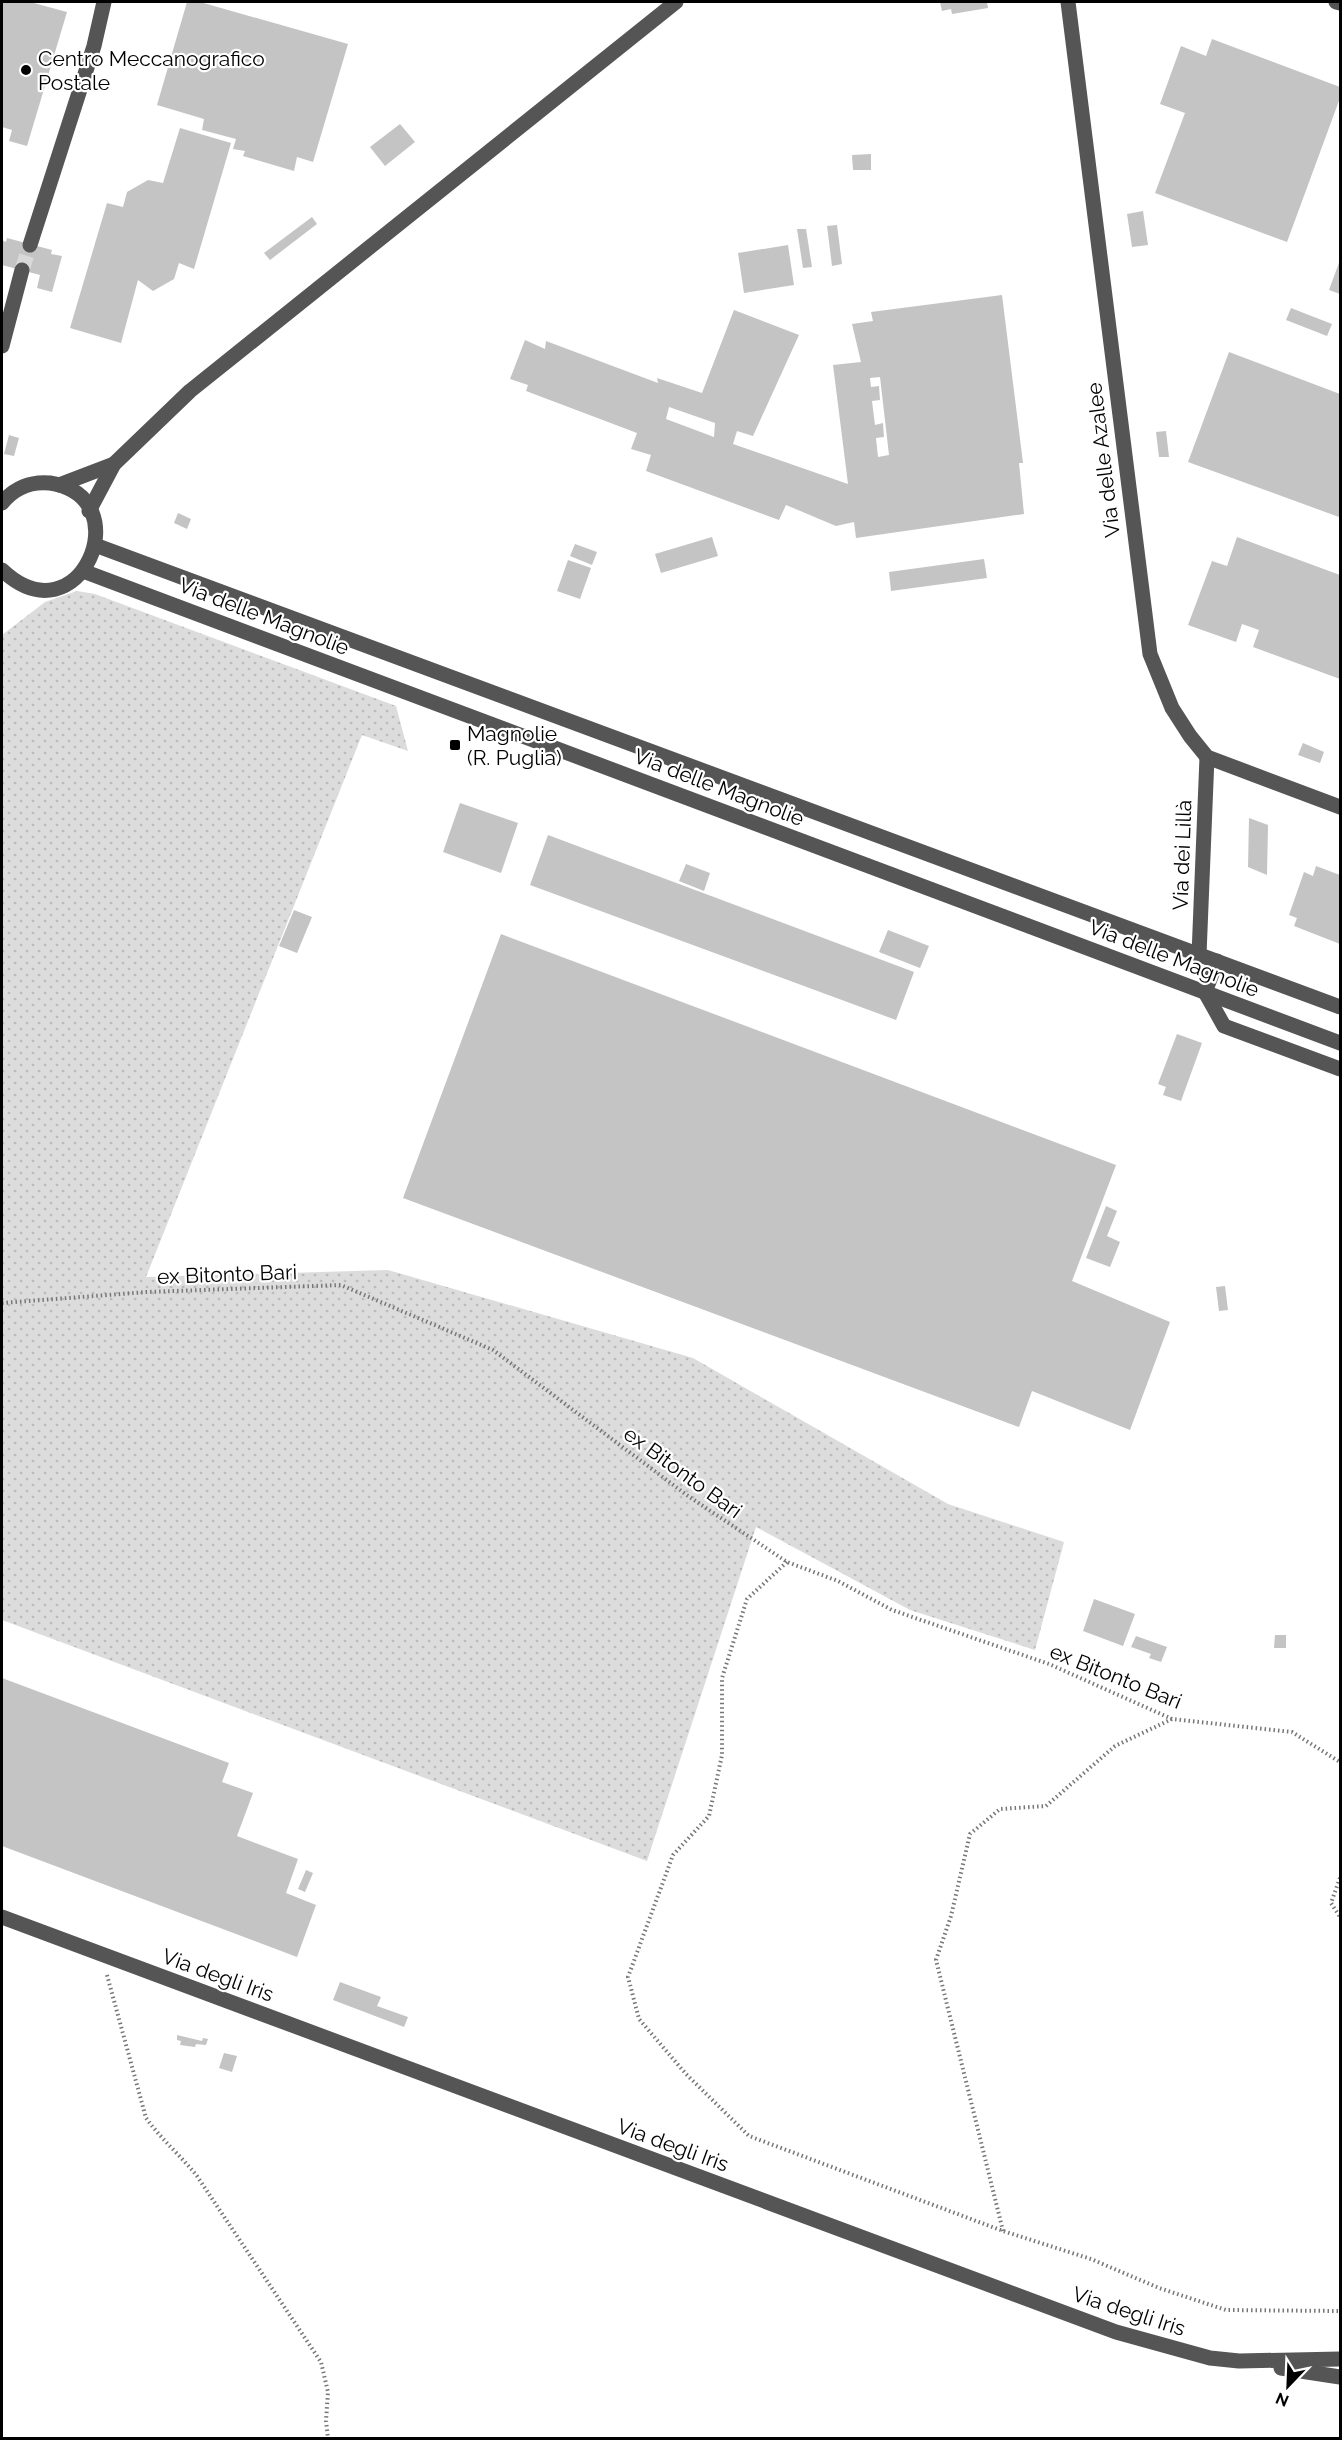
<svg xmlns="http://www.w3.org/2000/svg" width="1342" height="2440" font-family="Raleway,sans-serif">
<defs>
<pattern id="grass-dots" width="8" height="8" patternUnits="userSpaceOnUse" patternTransform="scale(1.5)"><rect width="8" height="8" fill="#dcdcdc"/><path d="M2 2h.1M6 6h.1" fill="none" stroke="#bbb" stroke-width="1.8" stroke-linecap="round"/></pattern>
</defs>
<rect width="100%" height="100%" fill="#fff"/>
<path fill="url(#grass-dots)" d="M77 591 95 594 396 706 408 751 362 735 146 1277 388 1270 693 1358 948 1504 1064 1542 1035 1650 910 1610 756 1527 647 1861 2 1620V635L45 602Z"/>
<g fill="#c4c4c4" fill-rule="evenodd">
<path d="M2 2H30L67 12 27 146 9 141 12 130 2 127Z"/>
<path d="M187 2H200L348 44 313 162 297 157 294 171 243 156 245 151 233 149 236 139 202 130 204 119 157 105Z"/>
<path d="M940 2H987L988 8 952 14 951 9 942 11Z"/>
<path d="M1212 39 1340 87V98L1287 242 1155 193 1185 113 1160 104 1181 46 1206 56Z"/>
<path d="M400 124 415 142 385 166 370 147Z"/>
<path d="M180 128 231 143 194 269 179 263 174 279 153 291 138 280 121 343 70 328 107 203 123 207 127 192 148 180 163 183Z"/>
<path d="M871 154V170H853L852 155Z"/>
<path d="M1143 211 1148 245 1132 247 1127 214Z"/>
<path d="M312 217 317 224 270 260 264 253Z"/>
<path d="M837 225 842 264 832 266 827 226Z"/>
<path d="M797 229H806L812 267 803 268Z"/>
<path d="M7 238 52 250 51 254 62 256 52 292 37 288 40 275 2 265V240L6 242Z"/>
<path d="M788 245 794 285 744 293 738 253Z"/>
<path d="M1340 260V294L1329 290Z"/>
<path d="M1002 295 1023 463H1019L1024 514 856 538 854 522 836 526 786 505 779 520 646 471 651 455 631 449 637 433 526 391 528 385 510 379 525 340 545 349 546 341 658 383 657 378 702 393 734 310 799 335 753 436 737 431 733 444 848 484 833 365 861 362 852 324 873 321 871 312ZM880 377 889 455 878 457 876 438 884 437 883 423 875 425 872 401 880 400 879 386 871 387 870 378ZM669 407 715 423 714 437 666 419Z"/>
<path d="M1291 308 1332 324 1327 336 1286 320Z"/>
<path d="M1229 352 1340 394 1339 517 1188 462Z"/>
<path d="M1166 431 1169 457H1159L1156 432Z"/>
<path d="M9 435 19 438 14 456 4 454Z"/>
<path d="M178 513 191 519 187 529 174 523Z"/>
<path d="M712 537 718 556 661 573 655 554Z"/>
<path d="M1237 537 1340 575V679L1253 647 1259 630 1242 624 1236 642 1188 625 1212 561 1227 566Z"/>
<path d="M575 544 597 552 592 565 570 556Z"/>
<path d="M984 559 987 578 891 591 889 572Z"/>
<path d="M568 560 591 568 580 599 557 591Z"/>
<path d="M1303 743 1324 752 1320 763 1298 755Z"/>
<path d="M460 803 518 823 501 873 443 852Z"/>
<path d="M1249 818 1268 825 1267 875 1248 867Z"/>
<path d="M548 835 914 972 896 1020 530 885Z"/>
<path d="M686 864 710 873 704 891 679 881Z"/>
<path d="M1316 866 1340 875V944L1294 926 1297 918 1289 915 1304 872 1313 876Z"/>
<path d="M294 910 312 917 297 953 279 946Z"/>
<path d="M888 930 929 946 920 968 879 952Z"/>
<path d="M501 934 1116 1165 1072 1281 1170 1322 1130 1430 1032 1391 1019 1427 403 1198Z"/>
<path d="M1177 1034 1202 1043 1181 1101 1163 1095 1166 1087 1158 1084Z"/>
<path d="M1106 1206 1117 1211 1107 1236 1120 1242 1110 1267 1086 1258Z"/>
<path d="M1225 1286 1228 1310 1219 1311 1216 1287Z"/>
<path d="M1094 1599 1135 1614 1123 1646 1083 1631Z"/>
<path d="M1275 1635H1286V1648H1274Z"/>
<path d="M1136 1636 1167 1647 1161 1662 1149 1658 1151 1654 1131 1647Z"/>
<path d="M2 1678 229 1763 222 1782 253 1793 237 1836 298 1859 286 1893 316 1905 297 1957 2 1846Z"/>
<path d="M306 1870 313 1873 305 1892 298 1889Z"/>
<path d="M340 1982 381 1997 377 2006 408 2017 404 2027 333 2000Z"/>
<path d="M177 2035 202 2041 203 2038 208 2039 206 2045 196 2044 195 2047 180 2045 181 2041 177 2040Z"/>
<path d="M224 2053 237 2056 232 2072 219 2068Z"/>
</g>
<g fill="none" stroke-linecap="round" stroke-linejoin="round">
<path stroke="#d9d9d9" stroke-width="15" stroke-dasharray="15 8" stroke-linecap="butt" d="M22 270 30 245"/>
<g stroke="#777" stroke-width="4" stroke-dasharray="1.5 3" stroke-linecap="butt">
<path d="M2 1303 147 1292 341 1285 493 1350 688 1496 787 1562 838 1581 892 1610 1049 1664 1172 1719 1292 1732 1340 1762"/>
<path d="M787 1562 747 1599 722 1678V1755L709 1816 673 1855 628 1977 639 2019 686 2074 749 2136 1003 2231 1091 2259 1159 2288 1226 2310 1340 2311"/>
<path d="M1340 1878 1331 1903 1340 1917"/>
<path d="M107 1975 146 2118C161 2139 181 2156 197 2176L321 2362 328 2392 326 2421 328 2438"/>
<path d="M1003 2231 936 1960 951 1916 970 1834 1000 1809 1046 1806 1115 1746 1172 1719"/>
</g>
<g stroke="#555" stroke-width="15">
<path d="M1068 2 1150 654 1172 708 1190 736 1207 757 1340 807"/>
<path d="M1336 2 1340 3"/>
<path d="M30 245 94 46 104 2"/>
<path d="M2 346 22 270"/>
<path d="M59 485 114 464"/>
<path d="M2 503C14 488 31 481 50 483 142 497 79 643 2 570"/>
<path d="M89 511 114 464 190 391 676 2"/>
<path d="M95 545 1340 1007"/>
<path d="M83 571 1340 1043"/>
<path d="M1199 955 1207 757"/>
<path d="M1217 961 1205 992 1224 1026 1340 1069"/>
<path d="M2 1917 1116 2332 1210 2358 1239 2361 1340 2359"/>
<path d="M1281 2368 1340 2377"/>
</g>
</g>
<g fill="#000" stroke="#fff" stroke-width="2">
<circle cx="26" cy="70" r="6"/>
<rect x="449" y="739" width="12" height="12" rx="3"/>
</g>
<g text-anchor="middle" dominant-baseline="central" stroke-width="4.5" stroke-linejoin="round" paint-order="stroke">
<g font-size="21" fill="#000" stroke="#fff" text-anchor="start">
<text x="38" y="58">Centro Meccanografico<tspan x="38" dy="24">Postale</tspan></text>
<text x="467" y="733">Magnolie<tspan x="467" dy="24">(R. Puglia)</tspan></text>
</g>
<g font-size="21" fill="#000" stroke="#fff">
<text transform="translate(1103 460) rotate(-97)">Via delle Azalee</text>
<text transform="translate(264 616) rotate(21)">Via delle Magnolie</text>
<text transform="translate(719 787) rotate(21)">Via delle Magnolie</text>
<text transform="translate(1182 855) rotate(-88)">Via dei Lillà</text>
<text transform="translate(1174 958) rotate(21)">Via delle Magnolie</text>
<text transform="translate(227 1274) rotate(-2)">ex Bitonto Bari</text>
<text transform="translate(683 1472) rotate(36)">ex Bitonto Bari</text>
<text transform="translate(1116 1676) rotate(22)">ex Bitonto Bari</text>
<text transform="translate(218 1975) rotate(20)">Via degli Iris</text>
<text transform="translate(673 2145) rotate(20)">Via degli Iris</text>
<text transform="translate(1129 2311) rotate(18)">Via degli Iris</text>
</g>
</g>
<rect width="1342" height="2440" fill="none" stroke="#000000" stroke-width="6"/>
<g transform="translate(1288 2386) rotate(203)" stroke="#ffffff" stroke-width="4.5" paint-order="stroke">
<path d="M0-4.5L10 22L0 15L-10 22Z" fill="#000000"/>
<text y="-9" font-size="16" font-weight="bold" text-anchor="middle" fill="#000000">N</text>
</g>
</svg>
